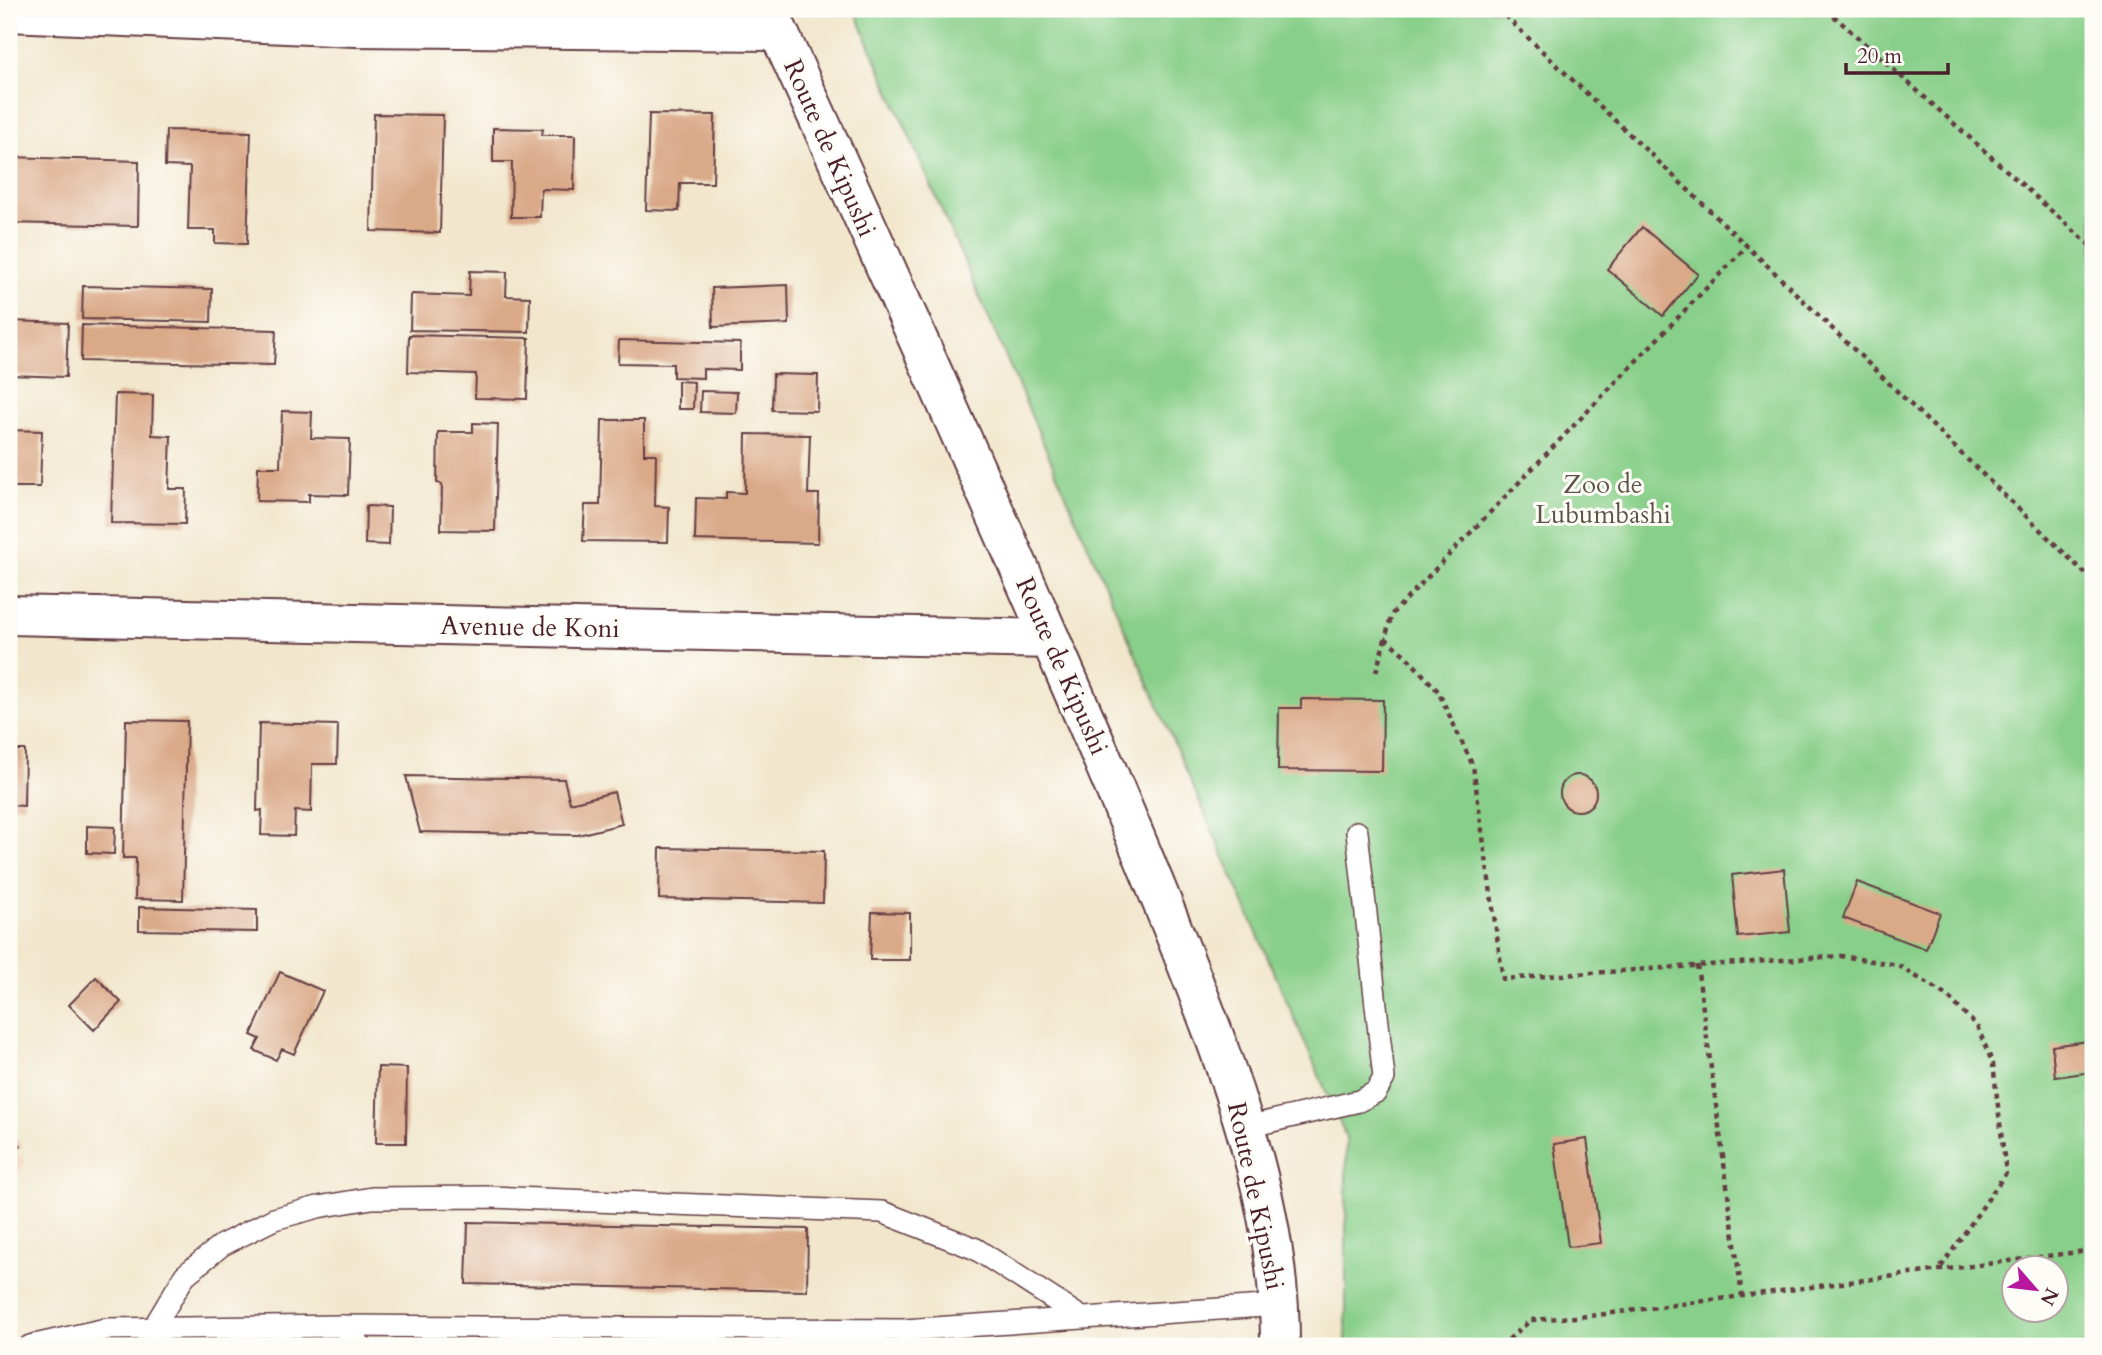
<svg xmlns="http://www.w3.org/2000/svg" width="2102" height="1355" font-family="Cardo,serif">
<rect width="100%" height="100%" fill="#fdfcf7"/>
<filter id="ink" filterUnits="userSpaceOnUse"><feTurbulence type="fractalNoise" baseFrequency=".0143" numOctaves="2"/><feDisplacementMap in="SourceGraphic" scale="14" xChannelSelector="R" yChannelSelector="G"/><feConvolveMatrix kernelMatrix="1 2 1 2 8 2 1 2 1" color-interpolation-filters="sRGB"/></filter>
<filter id="wash" filterUnits="userSpaceOnUse"><feTurbulence type="fractalNoise" baseFrequency=".00686" numOctaves="4" result="noise"/><feDisplacementMap in="SourceGraphic" scale="28" xChannelSelector="R" yChannelSelector="G"/><feGaussianBlur stdDeviation="1.57" result="paint"/><feColorMatrix in="noise" values="0 0 0 0 0 0 0 0 0 0 0 0 0 0 0 0 0 1.4 0 .05"/><feComposite in="paint" operator="in"/></filter>
<g filter="url(#wash)">
<rect width="100%" height="100%" fill="#f2e7cd"/>
<path fill="#f2d4be" d="M9 1144 25 1161 9 1191Z"/>
<path fill="#88cf89" stroke="#69775a" stroke-width="2" fill-rule="evenodd" d="M854 9H2093V1346H1346V1137ZM2014 1268H2056V1310H2014Z"/>
<g id="blocks">
<g fill="#daa988">
<path d="M374 114 443 115 440 233 371 231Z"/>
<path d="M649 114 715 115 713 183H680L679 211 646 210Z"/>
<path d="M493 128 543 129 542 135H575L574 190 541 189 540 217H511L512 162H493Z"/>
<path d="M166 130 251 132 247 244 215 243V230H188L190 167 165 166Z"/>
<path d="M9 157 139 161 138 226 9 223Z"/>
<path d="M1642 227 1698 274 1663 316 1607 269Z"/>
<path d="M470 271 507 272 506 296 530 297 529 332 410 330 411 294 469 296Z"/>
<path d="M788 285 789 324 713 327 712 288Z"/>
<path d="M83 286 212 289 211 322 82 319Z"/>
<path d="M10 321 68 323 66 377 9 375Z"/>
<path d="M82 325 276 330 274 365 81 361Z"/>
<path d="M409 335 529 338 527 399 475 398 476 374 408 372Z"/>
<path d="M619 340 740 343V370L703 369V378L673 377V364L618 363Z"/>
<path d="M773 374 818 375 817 411 772 410Z"/>
<path d="M678 381 694 382 693 409H678Z"/>
<path d="M701 391 737 392 736 413 700 412Z"/>
<path d="M115 394 153 395 152 435 171 436 169 489H186L185 524 111 523Z"/>
<path d="M282 411 312 412 311 438 350 439 348 495 309 494V502L257 501 258 467H280Z"/>
<path d="M602 420H644V454H656L655 506 669 507 668 542 583 541 585 505H600Z"/>
<path d="M473 423 498 424 495 531 441 530 442 484 437 483 438 432H473Z"/>
<path d="M9 430 42 431 40 487H12V492H9Z"/>
<path d="M746 434 810 435 808 494H819L818 543 695 540 696 498 726 499V492L745 493Z"/>
<path d="M366 506 390 507 389 545 365 544Z"/>
<path d="M1301 699 1383 700 1382 771 1278 770 1279 708H1301Z"/>
<path d="M126 720 187 721 183 900 135 899 136 858H123Z"/>
<path d="M259 723 338 725 337 764H312L311 812 295 811 294 836 261 835 262 810 257 811Z"/>
<path d="M9 750H25L24 806 9 805Z"/>
<circle cx="1578" cy="793" r="18"/>
<path d="M406 776 564 779 570 803 614 792 622 824 578 835 420 832Z"/>
<path d="M87 826 115 827 114 854 87 853Z"/>
<path d="M660 848 824 851 823 903 659 899Z"/>
<path d="M1784 869 1790 932 1738 937 1732 875Z"/>
<path d="M1857 882 1940 913 1926 949 1843 918Z"/>
<path d="M139 907 257 910V932L139 930Z"/>
<path d="M872 912 910 913V960H870Z"/>
<path d="M280 972 323 991 294 1054 282 1049 276 1060 254 1050 260 1039 251 1035Z"/>
<path d="M96 977 121 1002 94 1030 69 1005Z"/>
<path d="M2088 1041 2092 1072 2055 1077 2052 1046Z"/>
<path d="M378 1067 407 1068 406 1143H376Z"/>
<path d="M9 1134 21 1146 9 1158Z"/>
<path d="M1587 1139 1601 1243 1568 1247 1554 1144Z"/>
<path d="M468 1222 808 1229 807 1291 466 1284Z"/>
</g>
</g>
</g>
<g filter="url(#ink)">
<use href="#blocks" fill-opacity="0" stroke="#633d43" stroke-width="2"/>
<g fill="none" stroke-linecap="round" stroke-linejoin="round">
<g stroke="#633d43" stroke-width="24">
<g id="lane">
<path d="M1246 1127 1359 1101 1376 1092 1384 1078 1357 832"/>
<path d="M342 1326 361 1346"/>
<path d="M154 1327 185 1275 222 1245 274 1219 318 1207 372 1198 489 1197 882 1212 976 1249 1079 1316"/>
<path d="M30 1346 106 1329 342 1326 904 1330 1280 1305"/>
</g>
</g>
<g stroke="#633d43" stroke-width="42">
<g id="street">
<path d="M9 12 355 27 778 31"/>
<path d="M9 615 1050 639"/>
</g>
</g>
<g stroke="#633d43" stroke-width="42">
<path id="highway" d="M768 9C870 230 969 452 1066 675 1105 764 1142 852 1178 942 1229 1071 1281 1206 1280 1346"/>
</g>
<g stroke="#633d43" stroke-width="4.5" stroke-dasharray="5 5" stroke-linecap="butt">
<path d="M1498 9 1747 246 2093 581"/>
<path d="M1826 9 2093 248"/>
<path d="M1385 638 1406 656 1438 691 1473 766 1503 979 1841 956 1898 965 1947 996 1977 1026 1993 1064 2006 1173 1939 1270"/>
<path d="M1376 672 1392 614 1747 246"/>
<path d="M1697 965 1742 1296"/>
<path d="M1501 1346 1531 1320 1590 1316 2093 1250"/>
</g>
<use href="#lane" stroke="#fff" stroke-width="21"/>
<use href="#street" stroke="#fff" stroke-width="38"/>
<use href="#highway" stroke="#fff" stroke-width="38"/>
</g>
</g>
<g text-anchor="middle" dominant-baseline="central" stroke-width="6" stroke-linejoin="round" paint-order="stroke">
<g font-size="26" fill="#4a1f2b" stroke="#fdfcf7">
<text transform="translate(830 148) rotate(66)">Route de Kipushi</text>
<text transform="translate(530 627) rotate(1)">Avenue de Koni</text>
<text transform="translate(1062 666) rotate(66)">Route de Kipushi</text>
<text transform="translate(1256 1196) rotate(78)">Route de Kipushi</text>
</g>
<g font-size="26" fill="#5d5447" stroke="#fdfcf7">
<text x="1603" y="484">Zoo de<tspan x="1603" dy="30">Lubumbashi</tspan></text>
</g>
</g>
<rect width="2102" height="1355" fill="none" stroke="#fdfcf7" stroke-width="35"/>
<g transform="translate(2035 1289) rotate(118)"><circle r="33" fill="#fdfcf7" stroke="#b5a4a5" stroke-width="2"/>
<path d="M0-5L12 26L0 18L-12 26Z" fill="#b5179e"/>
<text y="-10" font-size="19" font-weight="bold" text-anchor="middle" fill="#4a1f2b">N</text>
</g>
<path d="M1846 63v10h102v-10" fill="none" stroke="#4a1f2b" stroke-width="3.5"/>
<text x="1857" y="63" font-size="21" fill="#4a1f2b" stroke="#fdfcf7" stroke-width="5" paint-order="stroke">20 m</text>
</svg>
